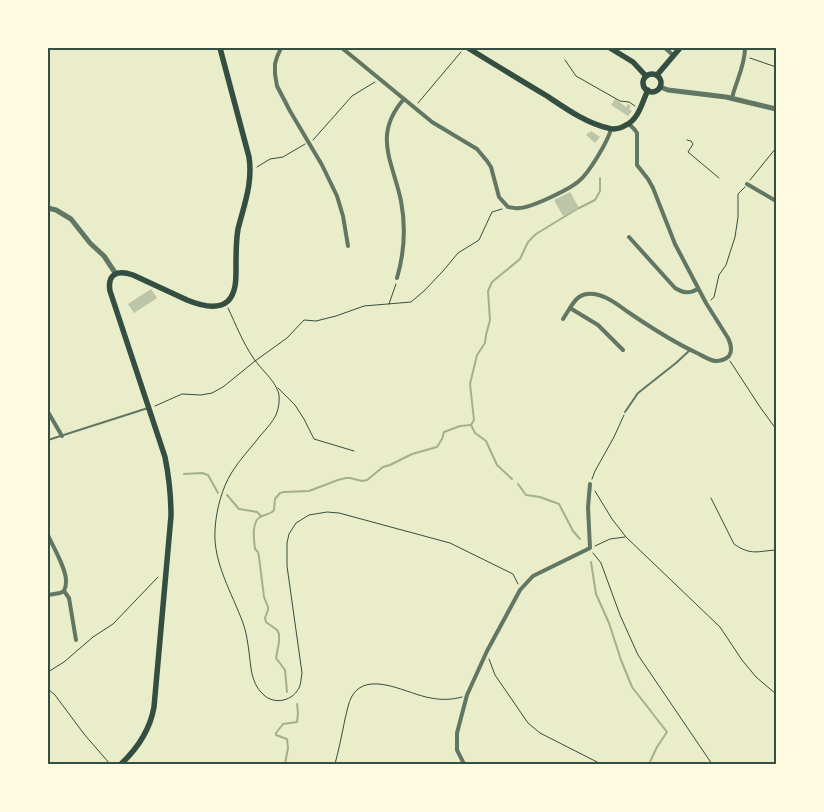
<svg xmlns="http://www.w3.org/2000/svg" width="824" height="812" font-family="Rubik,sans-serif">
<rect width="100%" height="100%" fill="#e9edc9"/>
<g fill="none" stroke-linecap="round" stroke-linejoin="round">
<g stroke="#a3b18a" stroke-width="2">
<path d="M471 425 474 420 470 384 477 355 485 343 486 335 490 320 488 291 492 282 520 259 528 242 536 234 577 209 595 200 600 191V178"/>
<path d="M471 425 475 433 486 441 497 465 512 479"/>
<path d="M184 474 202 473 208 475 218 493"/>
<path d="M518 484 526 495 540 497 559 504 573 531 580 539"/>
<path d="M227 495 239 509 257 512 261 516"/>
<path d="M591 562 596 594 609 623 621 660 632 687 667 732 657 747 649 764"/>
<path d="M287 692 285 670 276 658 279 642V634L277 630 266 622 265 618 268 610V607L264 597 259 557 258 552 255 549C254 540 251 523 260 517 264 515 269 514 272 512L274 510 275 499 280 493 284 492 309 491 338 480 346 478H350L362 481 367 480 383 467 390 465 412 454 437 447 442 439 444 432 460 426 471 425"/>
<path d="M285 764 288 748 287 739 276 735V733L283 724 297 722 298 713 297 704"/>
</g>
</g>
<g fill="#bcc5a7">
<path d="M615 99 626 107 628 104 631 106 629 109 632 111 628 116 611 105Z"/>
<path d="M591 131 600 137 595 143 586 135 589 132 590 133Z"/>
<path d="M570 192 579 208 563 216 554 200Z"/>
<path d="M151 289 157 298 134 313 128 304Z"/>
</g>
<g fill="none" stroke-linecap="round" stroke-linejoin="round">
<g stroke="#344e41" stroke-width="1">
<path d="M750 58 776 67"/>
<path d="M565 60 576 76 620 101 629 102 635 106"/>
<path d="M418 103 461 52"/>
<path d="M313 140 352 96 375 82"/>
<path d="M687 140 691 141 693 144 688 152 719 178"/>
<path d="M257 167 270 159 283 157 305 144"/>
<path d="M750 180 776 148"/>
<path d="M711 300 714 297 719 275 726 265 735 237 738 217V194L745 187"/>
<path d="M389 304 396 284"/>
<path d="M228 308C236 325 243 343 254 359 260 368 273 379 277 389 281 396 279 407 276 415 272 423 266 429 260 436 251 448 240 459 232 472 222 488 216 510 215 530 213 563 232 593 243 623 248 637 249 654 251 668 252 676 255 686 261 692 271 705 291 703 299 688 301 684 301 678 302 673L287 566V543L289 534 296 523 309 515 327 512 339 513 450 543 513 574 518 584"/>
<path d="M730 361 760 407 776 429"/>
<path d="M278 388 295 405 304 419 314 439 354 451"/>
<path d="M155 406 182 394 201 395 212 393 223 387 255 361 287 338 304 320 316 321 336 316 364 306 411 302 424 291 443 271 458 253 479 240 492 212 502 209"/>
<path d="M592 479 595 471 614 437 624 415"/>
<path d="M595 491 612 519 626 537 720 627 742 660 756 677 776 694"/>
<path d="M711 498 734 544C751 556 758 551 776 550"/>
<path d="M595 546 610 539 625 537"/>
<path d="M593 553 601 563 620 615 638 655 712 764"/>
<path d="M489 659 495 675 528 723 540 733 601 764"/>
<path d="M48 672 64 662 93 637 113 624 158 577"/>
<path d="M48 689 55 695 84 734 110 764"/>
<path d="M335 764C339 749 342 734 345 719 347 712 348 703 352 696 368 669 409 695 431 698 441 700 451 700 462 697"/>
</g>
<g stroke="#617663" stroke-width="2">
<path d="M625 412 638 393 676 363 690 350"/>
<path d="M48 440 148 408"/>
</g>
<g stroke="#617663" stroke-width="4">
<path d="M281 48 277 57 275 64V74L277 86 290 111 322 165 337 196 343 216 348 246"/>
<path d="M342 48 432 122 477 149 487 161 491 167 499 197 508 207C511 207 516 209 519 208 531 208 570 189 579 181 589 173 608 141 611 129"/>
<path d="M665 48 674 56"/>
<path d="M732 98C736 81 745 66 745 48"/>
<path d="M747 184 776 201"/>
<path d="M629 237 675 288C683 293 689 294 698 289"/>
<path d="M397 278C404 254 406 227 401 201 393 162 372 135 404 99"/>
<path d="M563 319 570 308"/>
<path d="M623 350 598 325 570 308C576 298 582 292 594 294 607 296 618 305 628 312 650 327 673 342 697 353 703 356 709 360 715 361 721 361 725 360 729 356 733 350 731 344 728 338L706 303 675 244 653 188 648 179 637 165V133L635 130 629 124"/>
<path d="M48 412 62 436"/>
<path d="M48 535C53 547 67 570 66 582 66 584 65 589 64 591L69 598 76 640"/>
<path d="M48 595 60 593 64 591"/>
<path d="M464 764 457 750V733L467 695 487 651 520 590 533 576 590 548 588 507 590 484"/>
</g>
<g stroke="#617663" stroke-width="5">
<path d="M660 87 668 90 726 97 776 109"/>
<path d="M48 208 56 210 71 219 90 243 104 256 116 274"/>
</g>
<g stroke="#344e41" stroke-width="5.5">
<path d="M468 48C494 64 520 80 547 96 565 108 586 123 608 128 614 130 621 128 626 125 639 119 642 102 648 90"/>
<path d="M610 48 633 62 646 76"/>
<circle cx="652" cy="83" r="9"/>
<path d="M657 75 680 48"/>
<path d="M121 764C138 748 150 730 154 707L171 516C171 496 169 477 165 457L110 291C107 273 118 270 133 275L187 300C199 305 217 311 228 301 237 292 236 276 236 264 236 252 236 241 238 229 244 205 253 183 249 157L220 48"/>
</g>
</g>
<rect width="824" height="812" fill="none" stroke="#fefae0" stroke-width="98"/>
<rect x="49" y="49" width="726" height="714" fill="none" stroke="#344e41" stroke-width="2"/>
</svg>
